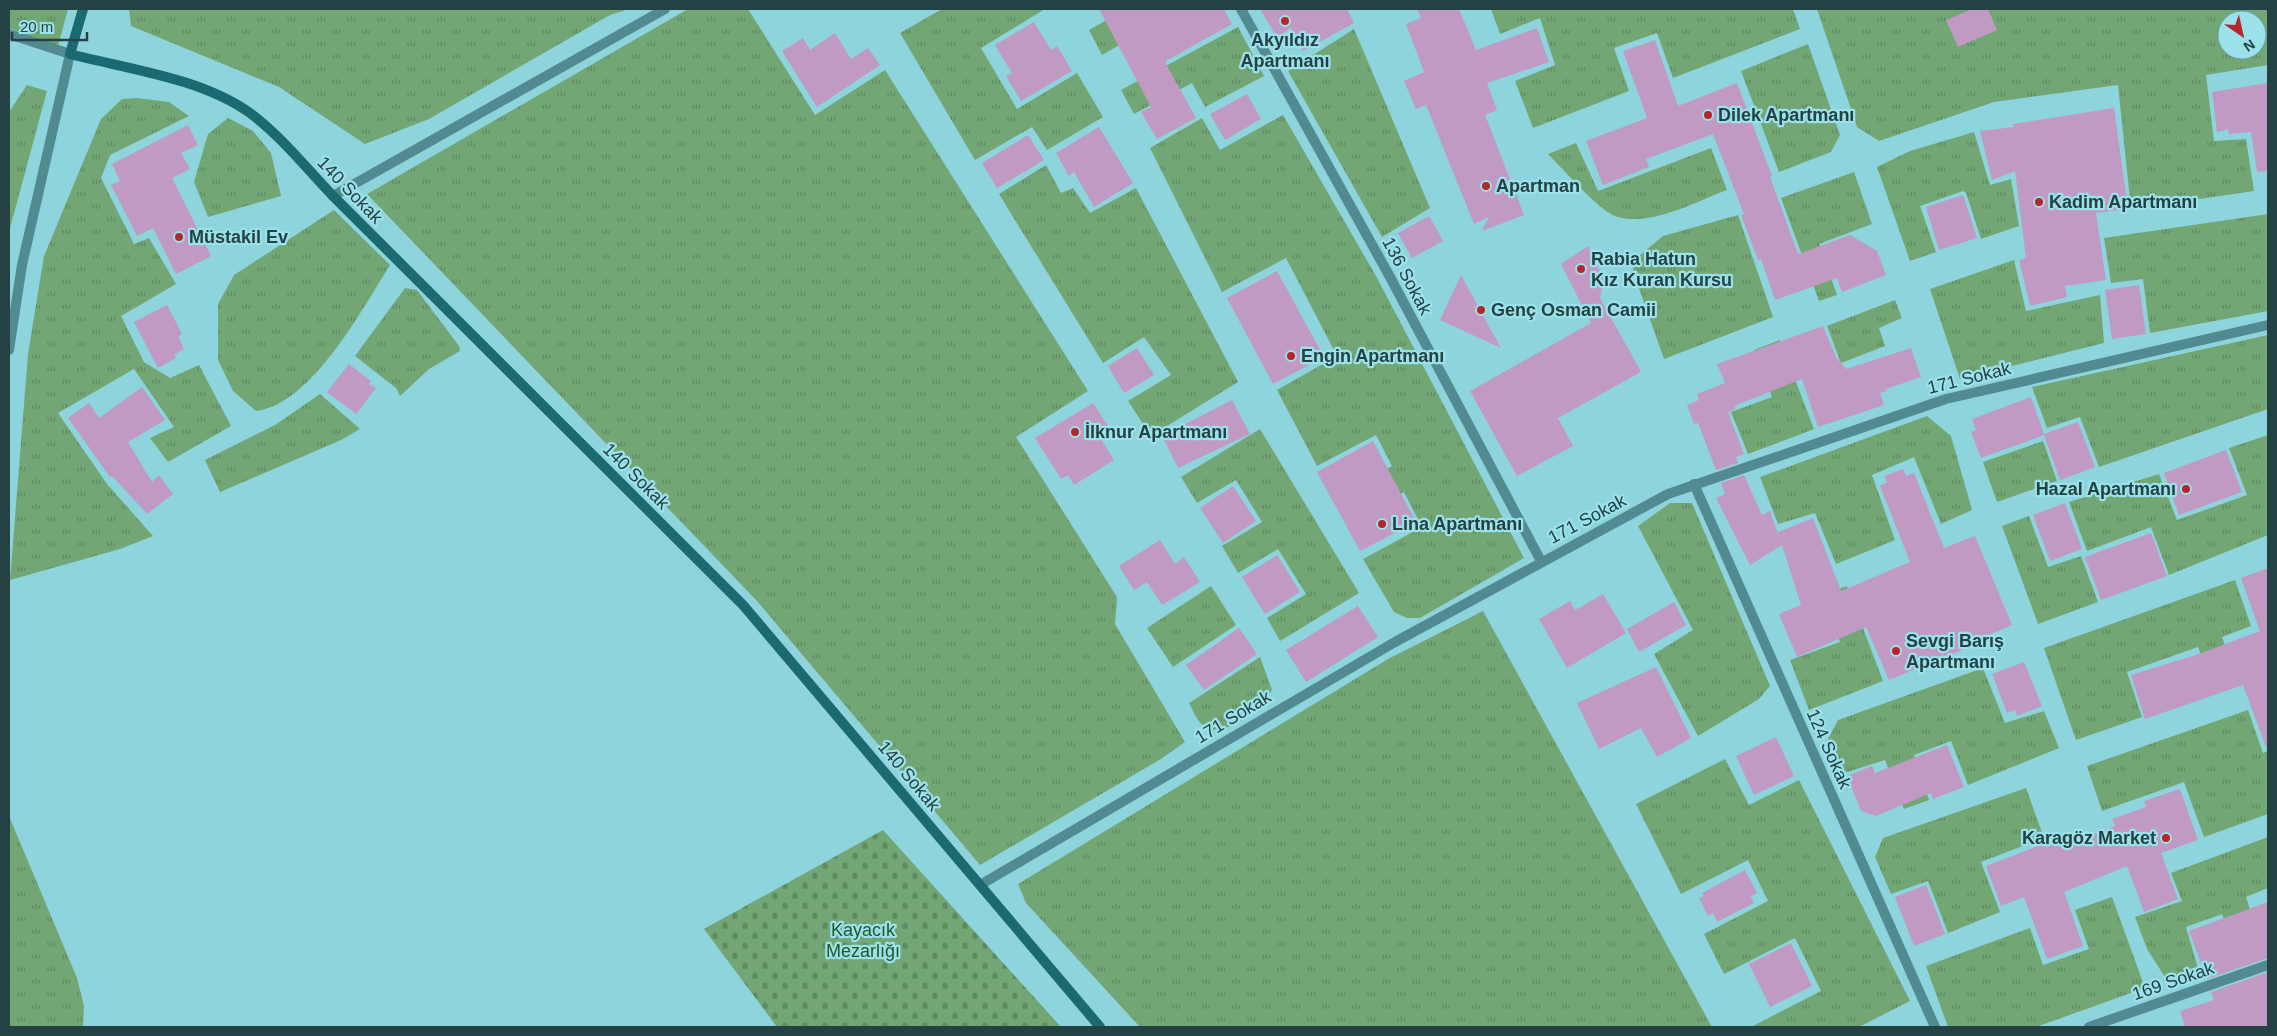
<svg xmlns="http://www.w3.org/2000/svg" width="2277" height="1036" font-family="Arial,sans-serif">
<defs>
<pattern id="grass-tufts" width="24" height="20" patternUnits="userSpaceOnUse" patternTransform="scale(1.25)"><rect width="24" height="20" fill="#73a675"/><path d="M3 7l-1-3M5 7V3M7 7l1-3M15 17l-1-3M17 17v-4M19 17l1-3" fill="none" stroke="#5e8962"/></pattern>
<pattern id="cemetery-stones" width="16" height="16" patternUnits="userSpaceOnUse" patternTransform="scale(1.25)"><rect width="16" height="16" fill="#73a675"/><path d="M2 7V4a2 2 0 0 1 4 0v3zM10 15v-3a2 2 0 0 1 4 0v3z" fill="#5e8962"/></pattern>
</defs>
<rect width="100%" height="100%" fill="#8ed4dc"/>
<g fill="url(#grass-tufts)" fill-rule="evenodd">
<path d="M9 9H68L58 46 9 28Z"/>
<path d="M129 9H629L610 15 429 119 365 144 279 87 131 26Z"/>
<path d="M688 9H748L815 115 885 70 1088 391 1016 437 1117 597 1115 624 1185 742 1161 759 980 865 757 601 367 194Z"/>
<path d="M942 9H1045L981 48 1017 109 1077 73 1103 117 1047 150 1032 127 975 160 900 33Z"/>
<path d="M1126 9H1182L1102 55 1089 30Z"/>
<path d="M1491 9H1793L1800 29 1673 78 1657 33 1614 48 1629 91 1533 128 1515 81 1555 65 1540 18 1500 34Z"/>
<path d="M1817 9H2268V65L2206 75 2214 141 2246 139 2254 191 2131 209 2118 85 1994 102 1879 141 1857 127ZM2227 20H2257V50H2227Z"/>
<path d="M1238 27 1264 76 1205 107 1192 83 1134 114 1121 90Z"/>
<path d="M1354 29 1430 208 1382 237 1288 71Z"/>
<path d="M1808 44 1840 135 1831 152 1779 172 1741 71Z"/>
<path d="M27 85 47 91 9 232V112Z"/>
<path d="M137 98 169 102 189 116 110 155 101 178 134 244 149 238 176 284 121 316 144 362 170 378 199 365 231 426 168 462 150 438 174 427 134 369 58 413 107 484 153 536 120 549 10 580 28 354 44 256 101 119 122 99Z"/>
<path d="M1283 115 1376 276 1524 558 1420 618H1407L1394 612 1363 559 1422 527 1404 492 1346 523 1333 501 1392 466 1376 435 1317 466 1277 390 1337 356 1286 258 1222 292 1150 148 1202 118 1220 150Z"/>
<path d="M228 118 253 131 271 153 281 196 208 217 194 182 208 134Z"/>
<path d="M1974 132 1990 185 2011 179 2019 226 1981 239 1966 193 1963 191 1920 206 1936 252 1910 261 1877 167 1910 151Z"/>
<path d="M1576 143 1598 191 1711 148 1727 190C1695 202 1637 234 1606 211 1585 195 1567 173 1548 154Z"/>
<path d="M1046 165 1061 193 1073 188 1090 213 1136 188 1238 382 1151 436 1128 401 1171 375 1144 337 1103 363 999 194Z"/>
<path d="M1854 172 1872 224 1819 244 1837 295 1819 301 1781 198Z"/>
<path d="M334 210 390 265C363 308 311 405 256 411L233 391 218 360V304L234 275Z"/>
<path d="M2268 214V311L2150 333 2143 279 2111 283 2104 238Z"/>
<path d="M1738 215 1773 317 1664 359 1633 271 1634 260 1663 236Z"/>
<path d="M2014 260 2026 311 2100 295 2104 343 1960 379 1930 289Z"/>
<path d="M405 288 417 290 459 346 460 351 429 369 400 396 396 388 355 356Z"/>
<path d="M1895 300 1902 318 1879 328 1885 346 1841 363 1827 326Z"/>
<path d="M2268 335V409L2099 467 2080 417 2047 428 2032 387Z"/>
<path d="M1780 340 1814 429 1748 454 1731 412 1772 397 1754 350Z"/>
<path d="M320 394 360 429 341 440 220 492 205 460 275 425Z"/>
<path d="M1927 416 1951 436 1972 510 1941 524 1914 457 1872 475 1895 540 1836 564 1815 513 1778 524 1760 477Z"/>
<path d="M1260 429 1359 593 1280 641 1267 618 1306 594 1278 549 1238 573 1222 546 1262 522 1236 480 1197 503 1181 477Z"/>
<path d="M2268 435V535L2169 575 2151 527 2087 551 2069 502 2159 474 2177 520 2247 495 2229 448Z"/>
<path d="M2043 441 2057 481 1997 502 1983 462Z"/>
<path d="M1670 503H1692L1770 686 1759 699 1698 736 1654 654 1693 630 1638 526Z"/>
<path d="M2029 516 2048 567 2081 556 2098 602 2038 624 2002 526Z"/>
<path d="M2235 580 2251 626 2222 637 2239 685 2215 693 2198 647 2127 672 2142 717 2076 740 2044 648Z"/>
<path d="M1211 586 1236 625 1173 667 1147 628Z"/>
<path d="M1847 586 1883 681 1809 710 1790 660 1840 642 1822 595Z"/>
<path d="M1483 611 1712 1027H1140L1026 903 1018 884 1388 659Z"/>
<path d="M1260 657 1272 690C1263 706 1228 737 1207 728 1199 725 1193 711 1189 703Z"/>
<path d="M1983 668 2005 723 2044 711 2059 748 1968 785 1951 741 1914 755 1929 800 1904 809 1885 760 1844 773 1828 739 1838 720Z"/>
<path d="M2248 710 2263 753 2268 751V814L2204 837 2184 782 2102 811 2087 766Z"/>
<path d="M1725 759 1749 805 1799 780 1910 1001 1859 1027H1751L1821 991 1795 938 1724 974 1704 934 1768 901 1748 860 1681 894 1636 804Z"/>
<path d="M2026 788 2044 838 1981 862 2000 912 1948 933 1928 881 1891 894 1875 857 1883 838Z"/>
<path d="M9 816 77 978 84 1006 83 1027H9Z"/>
<path d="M2268 837V888L2246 897 2263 950 2240 959 2222 914 2186 927 2199 972 2168 982 2147 949 2135 917 2182 901 2171 873Z"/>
<path d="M2112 897 2145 988 2036 1027H1948L1926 966 2030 928 2043 965 2089 949 2075 910Z"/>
</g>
<path fill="url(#cemetery-stones)" d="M883 830 1061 1027H777L704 929Z"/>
<g fill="#c09ac2">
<path d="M1099 9H1224L1232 24 1166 61V64L1196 118 1157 139 1141 112 1151 107Z"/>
<path d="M1260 9H1347L1354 23 1303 51 1291 28 1277 37Z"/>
<path d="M1417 9H1459L1476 50 1537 28 1549 62 1487 83 1497 110 1485 115 1524 215 1482 231 1489 217 1474 224 1426 105 1416 109 1404 81 1424 72 1406 24 1421 18Z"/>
<path d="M1972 9H1988L1997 30 1958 47 1946 20Z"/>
<path d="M1034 22 1051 50 1057 46 1072 71 1021 101 1006 76 1012 73 995 45Z"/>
<path d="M835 33 851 59 868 48 880 65 817 107 782 51 803 38 810 50Z"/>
<path d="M1655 40 1678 106 1737 83 1772 176 1770 177 1798 254 1850 235 1877 251 1886 275 1842 292 1837 278 1775 300 1761 259 1758 260 1741 215 1744 214 1713 134 1646 159 1649 167 1603 185 1586 141 1647 118 1623 51Z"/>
<path d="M2268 83V171L2257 172 2251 132 2229 134 2228 129 2217 132 2212 92Z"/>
<path d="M1247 94 1261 119 1225 140 1210 114Z"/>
<path d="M2114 108 2128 209 2096 213 2106 280 2065 286 2067 297 2030 306 2019 260 2026 258 2015 171 1992 180 1980 131 2014 127 2013 124Z"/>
<path d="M188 125 198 145 181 153 190 169 172 178 211 256 176 274 153 228 137 236 111 185 120 181 112 164Z"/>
<path d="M1099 127 1133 183 1094 207 1074 172 1069 176 1056 153Z"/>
<path d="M1028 135 1044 160 997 188 982 163Z"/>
<path d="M1963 195 1977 238 1939 250 1926 207Z"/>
<path d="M1429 216 1443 241 1412 258 1398 233Z"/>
<path d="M1588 246 1604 280 1600 298 1641 372 1558 418 1573 446 1517 476 1470 391 1591 323 1561 264Z"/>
<path d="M1277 271 1324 357 1273 384 1227 298Z"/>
<path d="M1461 275 1501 348 1440 320Z"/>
<path d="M2139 285 2146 334 2112 339 2105 290Z"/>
<path d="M167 305 182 334 178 336 184 349 174 355 176 358 158 368 134 322Z"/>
<path d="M1823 326 1836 357 1846 369 1911 348 1921 377 1886 389 1887 391 1880 393 1884 405 1818 427 1802 379 1734 406 1735 409 1728 412 1744 454 1736 457 1738 463 1716 470 1698 423 1694 424 1687 405 1699 400 1697 394 1725 383 1717 364Z"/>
<path d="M1137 348 1154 375 1124 393 1108 366Z"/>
<path d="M349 364 371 381 369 384 376 388 356 414 327 392Z"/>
<path d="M142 387 165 420 128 442 152 482 159 475 173 494 147 514 112 476 110 477 68 418 89 403 99 418Z"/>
<path d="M2031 397 2044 434 2078 422 2095 467 2060 480 2044 435 1981 458 1971 432 1976 430 1972 419Z"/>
<path d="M1232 400 1250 434 1178 468 1162 436Z"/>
<path d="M1093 403 1110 429 1099 436 1114 460 1074 485 1068 475 1061 479 1035 438Z"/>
<path d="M1373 441 1416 522 1360 551 1317 472Z"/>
<path d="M2226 450 2242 492 2179 515 2164 473Z"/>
<path d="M1903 469 1906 476 1914 473 1944 548 1975 536 2012 625 1991 634 1992 638 1889 680 1866 627 1797 657 1779 614 1801 605 1782 545 1750 565 1716 498 1725 494 1721 483 1744 475 1762 515 1770 511 1779 537 1778 532 1813 518 1841 591 1910 562 1880 486 1887 482 1884 476Z"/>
<path d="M1233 486 1256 521 1223 543 1200 508Z"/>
<path d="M2065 503 2082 549 2050 561 2033 515Z"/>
<path d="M2151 533 2167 576 2101 600 2085 557Z"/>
<path d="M1160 540 1175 564 1184 557 1200 582 1162 605 1147 582 1134 590 1119 566Z"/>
<path d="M1277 555 1300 592 1265 614 1242 577Z"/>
<path d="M2268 568V747H2266L2243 685 2145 719 2131 675 2199 654 2260 631 2241 578Z"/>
<path d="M1603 594 1626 633 1567 668 1539 619 1570 601 1575 610Z"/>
<path d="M1674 602 1686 625 1639 652 1627 629Z"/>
<path d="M1358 606 1378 637 1306 682 1286 650Z"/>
<path d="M1239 628 1257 654 1204 690 1186 665Z"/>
<path d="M2024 662 2042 706 2017 716 2015 710 2007 713 1992 674Z"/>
<path d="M1656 667 1691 738 1657 757 1641 728 1599 749 1577 703Z"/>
<path d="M1776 737 1794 776 1754 795 1736 756Z"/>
<path d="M1947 745 1964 787 1933 799 1931 793 1876 816 1861 811 1847 776 1872 766 1875 773Z"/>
<path d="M2180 789 2198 840 2161 853 2178 899 2144 912 2127 866 2064 892 2083 946 2047 959 2024 897 2001 906 1986 866 2066 835 2069 844 2115 826 2112 819 2146 807 2144 801Z"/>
<path d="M1745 870 1757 893 1750 896 1754 903 1717 922 1713 913 1708 916 1699 898 1704 896 1702 893Z"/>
<path d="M1926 885 1945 934 1914 946 1895 897Z"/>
<path d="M2268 902V958L2207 979 2189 931Z"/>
<path d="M1791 943 1812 986 1770 1007 1749 964Z"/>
<path d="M2268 972V1027H2185L2180 1011 2214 1000 2211 992Z"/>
</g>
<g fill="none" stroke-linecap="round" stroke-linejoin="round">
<g stroke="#518a91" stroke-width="10">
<path d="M1241 9 1390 277 1541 561"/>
<path d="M333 196 665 9"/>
<path d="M1694 484 1935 1027"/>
<path d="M980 885 1395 642 1668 494 1946 399 2268 325"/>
<path d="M2089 1027 2268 965"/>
</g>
<path stroke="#518a91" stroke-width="10" d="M9 34 70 54 22 265 9 350"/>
<path stroke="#1b6971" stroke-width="10" d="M83 9 70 54C128 69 201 78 250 113 281 136 306 168 333 196L743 605 1100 1027"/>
</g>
<g fill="#b6252a" stroke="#9be1ea" stroke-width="2">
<circle cx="1285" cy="21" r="5"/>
<circle cx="1708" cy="115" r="5"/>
<circle cx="1486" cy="186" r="5"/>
<circle cx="2039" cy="202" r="5"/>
<circle cx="179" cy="237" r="5"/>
<circle cx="1581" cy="269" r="5"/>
<circle cx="1481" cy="310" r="5"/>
<circle cx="1291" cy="356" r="5"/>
<circle cx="1075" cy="432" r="5"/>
<circle cx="2186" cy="489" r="5"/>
<circle cx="1382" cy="524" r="5"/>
<circle cx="1896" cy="651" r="5"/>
<circle cx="2166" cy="838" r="5"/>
</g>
<g text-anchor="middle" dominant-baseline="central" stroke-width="4.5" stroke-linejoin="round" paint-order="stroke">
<g font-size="18" font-weight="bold" fill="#244144" stroke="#9be1ea" text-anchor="start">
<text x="1285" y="40" text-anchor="middle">Akyıldız<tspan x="1285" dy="21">Apartmanı</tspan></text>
<text x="1718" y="115">Dilek Apartmanı</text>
<text x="1496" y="186">Apartman</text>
<text x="2049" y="202">Kadim Apartmanı</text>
<text x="189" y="237">Müstakil Ev</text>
<text x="1591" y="259">Rabia Hatun<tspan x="1591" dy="21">Kız Kuran Kursu</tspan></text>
<text x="1491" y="310">Genç Osman Camii</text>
<text x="1301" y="356">Engin Apartmanı</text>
<text x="1085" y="432">İlknur Apartmanı</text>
<text x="2176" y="489" text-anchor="end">Hazal Apartmanı</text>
<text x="1392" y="524">Lina Apartmanı</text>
<text x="1906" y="641">Sevgi Barış<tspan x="1906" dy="21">Apartmanı</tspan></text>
<text x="2156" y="838" text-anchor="end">Karagöz Market</text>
</g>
<g font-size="18" fill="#244144" stroke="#9be1ea">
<text transform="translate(350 190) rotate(46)">140 Sokak</text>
<text transform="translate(1407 276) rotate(62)">136 Sokak</text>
<text transform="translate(1969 378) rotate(-14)">171 Sokak</text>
<text transform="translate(636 476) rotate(45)">140 Sokak</text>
<text transform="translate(1587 519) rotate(-28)">171 Sokak</text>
<text transform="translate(1233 717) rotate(-31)">171 Sokak</text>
<text transform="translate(1829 749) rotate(66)">124 Sokak</text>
<text transform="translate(909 776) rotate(50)">140 Sokak</text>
<text transform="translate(2173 981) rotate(-19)">169 Sokak</text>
</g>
<g font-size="18" fill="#205725" stroke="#9be1ea">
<text x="863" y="930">Kayacık<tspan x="863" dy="21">Mezarlığı</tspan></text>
</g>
</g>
<rect width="2277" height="1036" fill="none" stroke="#244144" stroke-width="20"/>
<g transform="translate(2242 35) rotate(146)"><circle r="24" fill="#9be1ea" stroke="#6ba1a8"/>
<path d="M0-4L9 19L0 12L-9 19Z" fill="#b6252a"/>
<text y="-8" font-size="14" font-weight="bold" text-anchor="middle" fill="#244144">N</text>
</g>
<path d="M12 32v8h75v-8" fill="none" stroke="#244144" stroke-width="2.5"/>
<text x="20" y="32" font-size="15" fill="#244144" stroke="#9be1ea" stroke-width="4" paint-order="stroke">20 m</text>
</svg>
